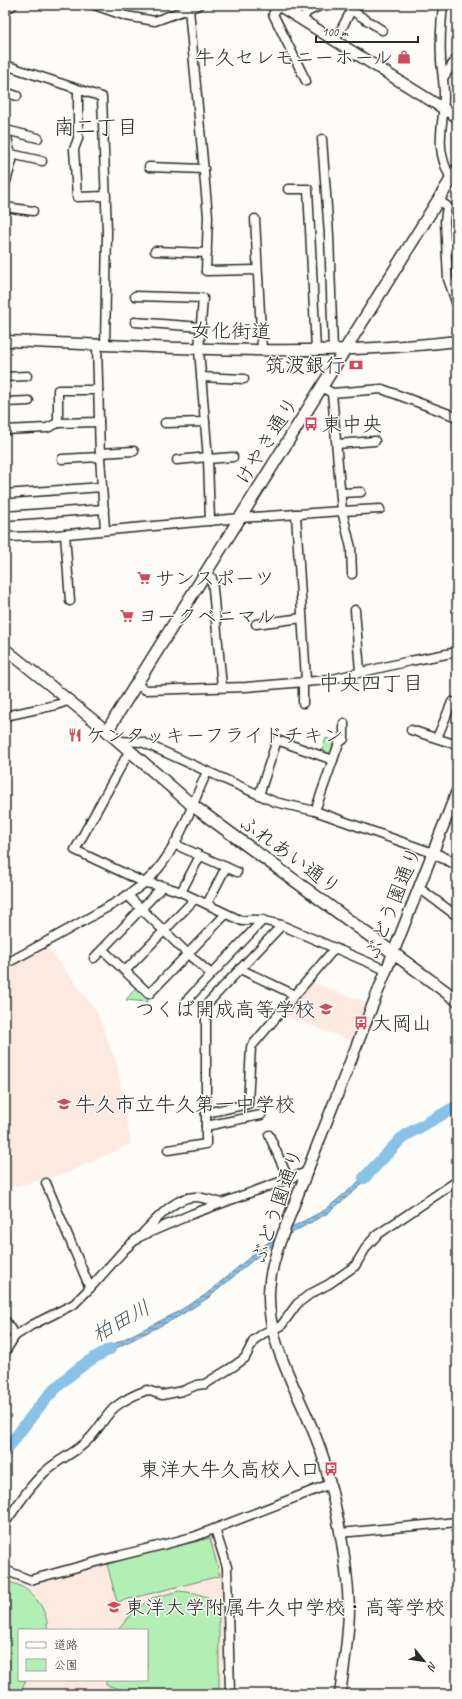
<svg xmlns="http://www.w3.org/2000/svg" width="462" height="1699" font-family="Caveat,'Klee One',sans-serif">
<defs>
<pattern id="water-rules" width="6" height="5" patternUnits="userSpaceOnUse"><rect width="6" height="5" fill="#89c1e7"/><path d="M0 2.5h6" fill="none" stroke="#709dbb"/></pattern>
</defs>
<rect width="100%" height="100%" fill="#fdfcf7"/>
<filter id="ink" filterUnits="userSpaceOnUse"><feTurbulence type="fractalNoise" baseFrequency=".025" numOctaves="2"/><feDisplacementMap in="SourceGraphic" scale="8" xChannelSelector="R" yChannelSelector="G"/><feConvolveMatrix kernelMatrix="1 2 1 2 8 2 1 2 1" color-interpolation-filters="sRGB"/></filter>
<g filter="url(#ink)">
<g fill="#fceae1" fill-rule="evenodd">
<path d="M46 945 97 1012 117 1065 131 1144 67 1173 5 1189V978L16 964Z"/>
<path d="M311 982 367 1003 352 1041 283 1015Z"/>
<path d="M210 1534 214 1537 222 1573 223 1694H5V1573L30 1585 126 1557 171 1547ZM19 1630H147V1680H19Z"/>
</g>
<g fill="#b2efb5" stroke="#6e8d70">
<path d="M326 738 337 741 331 757 321 753Z"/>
<path d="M138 985 151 997 147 1002 126 1000Z"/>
<path d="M210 1538 220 1576 117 1602 107 1564Z"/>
<path d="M5 1582C26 1582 50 1608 47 1630H19V1680H26L19 1694H5Z"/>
<path d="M179 1591 195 1593 219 1601V1694H138L106 1685V1680H147V1630H118L133 1612 152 1598Z"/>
</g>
<path fill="url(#water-rules)" stroke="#63859c" d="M374 1166 377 1169 359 1187 328 1213 288 1235 265 1250 208 1298 176 1318 96 1358 94 1354 174 1314 205 1295 263 1246 286 1230 325 1210 356 1184Z"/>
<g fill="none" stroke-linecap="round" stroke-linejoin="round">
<g stroke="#89c1e7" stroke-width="12">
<path d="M364 1178 401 1139 411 1132 457 1106"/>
<path d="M5 1452C37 1408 60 1374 110 1349"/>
</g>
<g stroke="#2b2b2b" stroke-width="11">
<g id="minor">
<path d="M94 5 126 16 155 21 199 5"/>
<path d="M279 5 273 14 306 81"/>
<path d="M443 5C441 23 440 42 441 61 442 72 444 83 444 95 444 129 433 145 451 179"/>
<path d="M189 9 208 216 206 271 257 270"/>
<path d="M5 10 13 5"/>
<path d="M351 10 382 30"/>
<path d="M302 20 307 12 322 5"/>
<path d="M335 41 354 5"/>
<path d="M5 65 102 97 107 231 105 345"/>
<path d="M443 78 457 58"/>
<path d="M78 90V139L74 149 77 197 106 196"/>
<path d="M5 92 17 96"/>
<path d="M5 127 12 161 5 185"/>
<path d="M6 130 38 138"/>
<path d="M322 139 329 235 333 350"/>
<path d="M11 154 42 161"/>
<path d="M149 167 204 169"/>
<path d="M288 189H308L316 350"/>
<path d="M438 200 447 206 445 221 448 279 457 305"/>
<path d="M5 207 33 211"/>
<path d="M255 219 262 350"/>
<path d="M155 251 207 253"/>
<path d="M447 252 457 239"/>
<path d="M135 296 203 298 199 350 208 459 210 521"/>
<path d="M135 322 201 327"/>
<path d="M97 344 100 457 105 529"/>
<path d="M5 377 27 376"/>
<path d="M201 377 244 379"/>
<path d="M322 387 332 393 382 389 457 417"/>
<path d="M98 390H58V423L99 422"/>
<path d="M5 402 29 401"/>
<path d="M165 423 205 422"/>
<path d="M5 430 47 428 58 423"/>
<path d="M337 444 375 441"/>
<path d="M100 453 134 451"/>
<path d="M62 459 100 457"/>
<path d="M208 459 233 457"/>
<path d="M177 460 208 457"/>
<path d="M341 493 361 492"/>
<path d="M5 494 102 487"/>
<path d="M296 514 306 680"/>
<path d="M5 516 104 509"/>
<path d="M5 525 6 537"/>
<path d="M65 534 70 601"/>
<path d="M5 537 46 536 240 518 342 511 332 393"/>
<path d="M205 574 212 578 222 687"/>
<path d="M352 574 351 548 342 511 380 509"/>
<path d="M355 610 360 671"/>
<path d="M256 624 302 618"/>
<path d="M136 685 146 690 246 687 328 680 410 661 457 652"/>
<path d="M303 703V681"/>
<path d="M5 716 56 705 70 700"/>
<path d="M411 730 457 745"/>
<path d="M437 738 452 702"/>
<path d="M119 741 142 742 275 802 315 811 433 853"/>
<path d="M130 750 75 850 145 883 163 886 181 892 242 921C256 918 267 921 281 925L386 970"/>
<path d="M259 795 277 740 333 760"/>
<path d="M315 811 339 743 344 739V723"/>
<path d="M174 844 237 872"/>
<path d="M419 888 457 916"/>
<path d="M181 892 200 856"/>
<path d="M127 895 188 954 211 974"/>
<path d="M207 904 226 867"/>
<path d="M282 925 206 1005V1113L248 1104 251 1047 335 948"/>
<path d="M103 950 149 994 226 914"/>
<path d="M94 958 163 886"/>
<path d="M5 961 9 962C37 947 64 932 92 916 115 903 141 890 158 869 181 841 192 804 207 772"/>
<path d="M240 969 295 995"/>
<path d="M125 971 195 899"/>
<path d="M186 1001 263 920"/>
<path d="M206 1111V1126L261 1115"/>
<path d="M269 1135 288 1178"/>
<path d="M168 1150 206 1144V1126"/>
<path d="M46 1183 90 1288"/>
<path d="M143 1233C156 1220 176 1195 197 1197 205 1198 214 1201 222 1203"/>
<path d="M5 1320 15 1336"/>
<path d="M5 1352 15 1336 32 1325 74 1304 90 1288 125 1249 139 1237 192 1214 307 1172"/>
<path d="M5 1523C17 1506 30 1485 46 1471 60 1458 78 1452 90 1438 99 1429 105 1416 115 1407 124 1400 136 1394 147 1390L162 1395 182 1391 197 1385 205 1384 234 1366 245 1358 254 1340 264 1333 281 1326 297 1304 310 1294 329 1284 355 1266 367 1246 377 1235 457 1181"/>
<path d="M215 1529 227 1567 230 1694"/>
<path d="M340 1533 457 1522"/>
<path d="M5 1570 30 1580 114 1557 170 1543 196 1536 330 1484"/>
</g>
</g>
<g stroke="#2b2b2b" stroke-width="13">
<g id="tertiary">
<path d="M278 5 457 117"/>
<path d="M5 341C156 346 307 359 457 341"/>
<path d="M5 649 107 731"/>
<path d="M433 853 457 864"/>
<path d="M340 1694C344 1665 349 1636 349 1607 347 1559 337 1510 325 1464 309 1404 261 1346 270 1281 273 1257 283 1234 291 1212L457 791"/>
</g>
</g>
<g stroke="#2b2b2b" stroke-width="14">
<path id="secondary" d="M457 170 107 731 192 805 457 1000"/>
</g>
<use href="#minor" stroke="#fdfcf7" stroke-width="8"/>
<use href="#tertiary" stroke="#fdfcf7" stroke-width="10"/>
<use href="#secondary" stroke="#fdfcf7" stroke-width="11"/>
</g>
</g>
<defs>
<g id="shop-bare" transform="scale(1.08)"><path d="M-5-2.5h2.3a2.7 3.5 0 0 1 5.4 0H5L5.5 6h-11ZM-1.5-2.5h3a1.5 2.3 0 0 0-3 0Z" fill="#d1495b" stroke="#fdfcf7" stroke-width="2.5" paint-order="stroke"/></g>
<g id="bank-bare" transform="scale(1.08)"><path d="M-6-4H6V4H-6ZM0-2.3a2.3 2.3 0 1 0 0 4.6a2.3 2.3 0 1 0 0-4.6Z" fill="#d1495b" stroke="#fdfcf7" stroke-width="2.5" paint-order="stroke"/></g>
<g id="bus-bare" transform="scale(1.08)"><path d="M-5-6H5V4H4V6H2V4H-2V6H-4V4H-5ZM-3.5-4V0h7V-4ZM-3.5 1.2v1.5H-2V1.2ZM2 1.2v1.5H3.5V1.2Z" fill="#d1495b" stroke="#fdfcf7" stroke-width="2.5" paint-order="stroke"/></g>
<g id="supermarket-bare" transform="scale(1.08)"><path d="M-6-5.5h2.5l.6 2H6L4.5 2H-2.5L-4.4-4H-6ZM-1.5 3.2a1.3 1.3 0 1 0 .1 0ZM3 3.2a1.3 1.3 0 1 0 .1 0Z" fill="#d1495b" stroke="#fdfcf7" stroke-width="2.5" paint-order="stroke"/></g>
<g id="restaurant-bare" transform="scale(1.08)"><path d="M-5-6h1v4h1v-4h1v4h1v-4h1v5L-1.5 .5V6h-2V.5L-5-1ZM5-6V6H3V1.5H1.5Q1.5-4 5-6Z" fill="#d1495b" stroke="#fdfcf7" stroke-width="2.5" paint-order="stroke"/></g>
<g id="school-bare" transform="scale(1.08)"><path d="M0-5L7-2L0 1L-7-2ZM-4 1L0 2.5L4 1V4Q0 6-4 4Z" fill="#d1495b" stroke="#fdfcf7" stroke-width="2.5" paint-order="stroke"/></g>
</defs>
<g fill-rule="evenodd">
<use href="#shop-bare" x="404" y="57"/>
<use href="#bank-bare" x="356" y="365"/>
<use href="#bus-bare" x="311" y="424"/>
<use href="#supermarket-bare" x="144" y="578"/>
<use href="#supermarket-bare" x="127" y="616"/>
<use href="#restaurant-bare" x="75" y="735"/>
<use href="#school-bare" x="326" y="1009"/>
<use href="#bus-bare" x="361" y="1023"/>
<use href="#school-bare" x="64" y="1104"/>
<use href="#bus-bare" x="331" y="1469"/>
<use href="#school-bare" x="114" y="1607"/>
</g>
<g text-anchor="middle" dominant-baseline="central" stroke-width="3" stroke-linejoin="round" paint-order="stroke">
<g font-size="20" fill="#2b2b2b" stroke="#fdfcf7" text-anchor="start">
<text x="393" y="57" text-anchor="end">牛久セレモニーホール</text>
<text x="345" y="365" text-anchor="end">筑波銀行</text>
<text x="322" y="424">東中央</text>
<text x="155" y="578">サンスポーツ</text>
<text x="138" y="616">ヨークベニマル</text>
<text x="86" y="735">ケンタッキーフライドチキン</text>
<text x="315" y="1009" text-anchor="end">つくば開成高等学校</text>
<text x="372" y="1023">大岡山</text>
<text x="75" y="1104">牛久市立牛久第一中学校</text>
<text x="320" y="1469" text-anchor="end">東洋大牛久高校入口</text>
<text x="125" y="1607">東洋大学附属牛久中学校・高等学校</text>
</g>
<g font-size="20" fill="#2b2b2b" stroke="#fdfcf7">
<text transform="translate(231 331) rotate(1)">女化街道</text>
<text transform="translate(267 441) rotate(-58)">けやき通り</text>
<text transform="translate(290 855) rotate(36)">ふれあい通り</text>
<text transform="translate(393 903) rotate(-68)">ぶどう園通り</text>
<text transform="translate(277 1206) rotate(-71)">ぶどう園通り</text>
</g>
<g font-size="21" fill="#2b2b2b" stroke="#fdfcf7">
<text x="96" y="127">南二丁目</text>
<text x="371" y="683">中央四丁目</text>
</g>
<g font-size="21" font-style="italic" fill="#475863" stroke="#fdfcf7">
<text transform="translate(121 1321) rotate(-29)">柏田川</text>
</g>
</g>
<rect width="462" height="1699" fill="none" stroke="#fdfcf7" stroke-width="20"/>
<rect x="10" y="10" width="442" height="1679" fill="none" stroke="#2b2b2b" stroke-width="1.5" filter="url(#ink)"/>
<rect x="18" y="1629" width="130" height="52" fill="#fdfcf7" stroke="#a9a8a5"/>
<rect x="26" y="1642" width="20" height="6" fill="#fdfcf7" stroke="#a9a8a5"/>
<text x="54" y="1649" font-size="12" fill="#2b2b2b">道路</text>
<rect x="26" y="1659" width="20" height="12" fill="#b2efb5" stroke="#a9a8a5"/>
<text x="54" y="1669" font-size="12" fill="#2b2b2b">公園</text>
<g transform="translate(424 1661) rotate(120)" stroke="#fdfcf7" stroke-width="3" paint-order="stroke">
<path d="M0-3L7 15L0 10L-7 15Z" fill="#2b2b2b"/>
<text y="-6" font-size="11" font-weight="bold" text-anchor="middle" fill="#2b2b2b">N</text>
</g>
<path d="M316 36v6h102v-6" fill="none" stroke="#2b2b2b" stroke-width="2"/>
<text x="322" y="36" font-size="12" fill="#2b2b2b" stroke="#fdfcf7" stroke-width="3" paint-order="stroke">100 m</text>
</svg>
